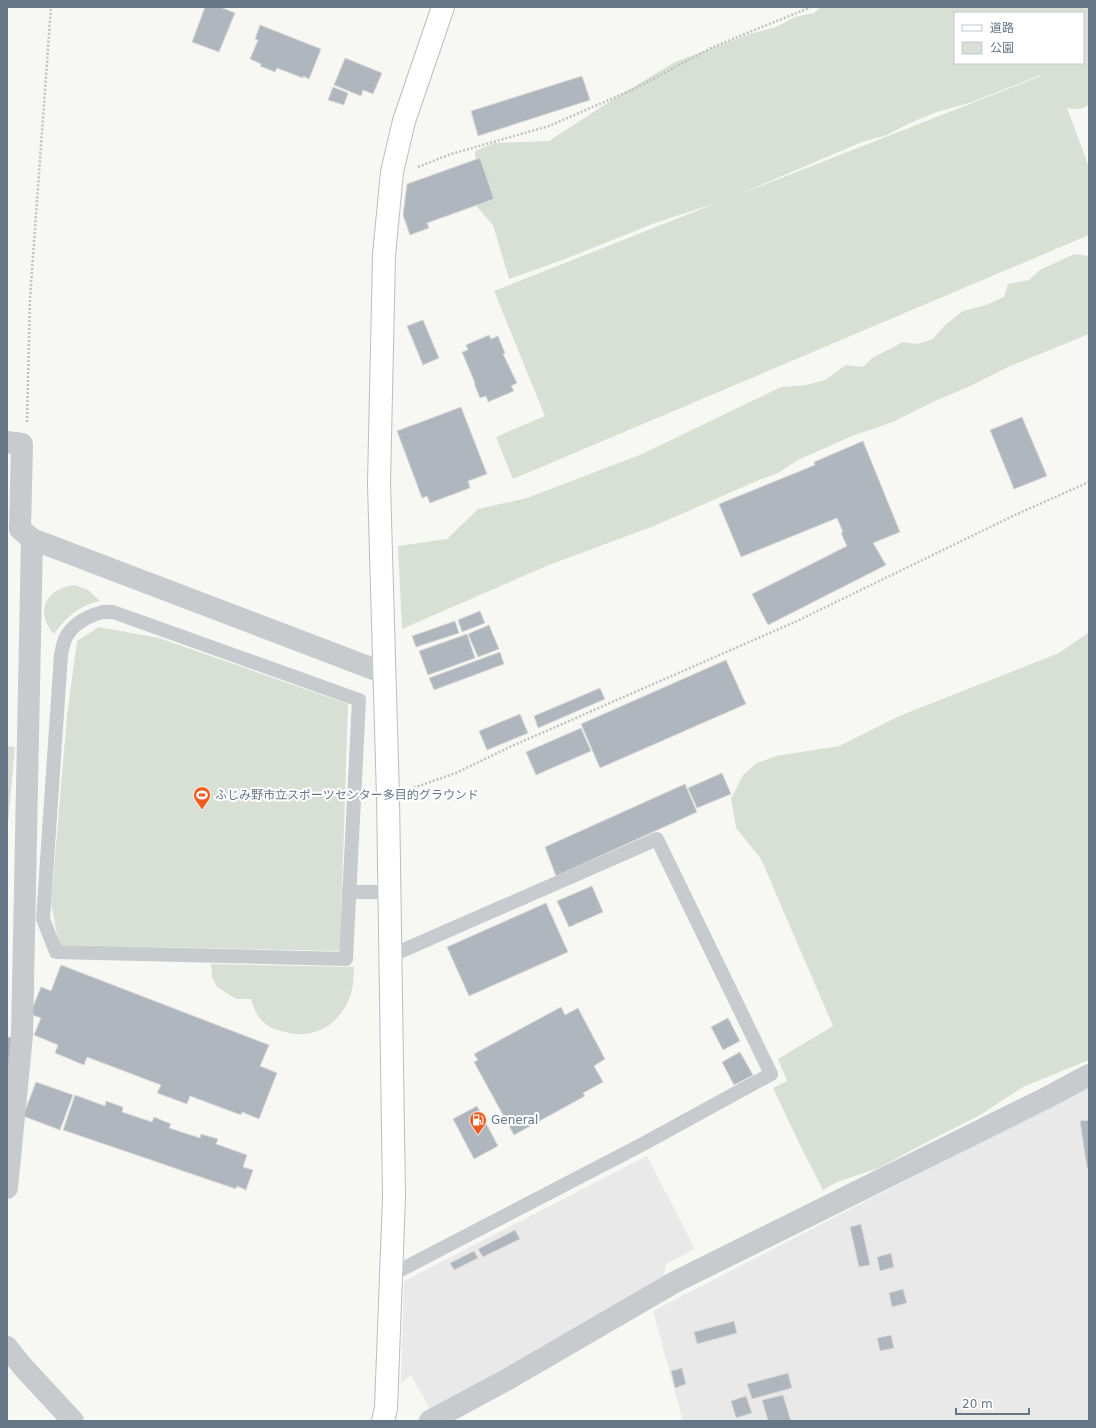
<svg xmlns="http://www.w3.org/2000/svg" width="1096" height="1428" font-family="'DejaVu Sans','Noto Sans JP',sans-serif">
<rect width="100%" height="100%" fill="#f7f8f4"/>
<g fill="#e8e9e8">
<path d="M1089 1086V1421H683L653 1311Z"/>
<path d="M647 1156 695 1249 666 1264 663 1279 431 1411 411 1375 401 1384 404 1281Z"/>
</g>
<g fill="#d8e0d5" fill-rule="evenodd">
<path d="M821 7H1089V104C1082 111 1075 109 1067 108L1089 167V235L513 479 496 437 545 416 494 291 719 202 655 223 565 259 509 279 493 225 477 207 475 151 494 143 549 141 615 98 675 62 750 34 776 27 795 17 814 13ZM955 13H1083V63H955ZM1041 75V76L735 196 862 142 887 135 910 123 937 112 969 103Z"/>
<path d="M1074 254 1089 256V334L1008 367 968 387 935 401 893 422 852 436 798 460 778 473 759 480 654 526 549 565 402 629 398 546 447 539 478 509 527 498 642 454 781 387 806 385 825 380 846 365 863 367 872 358 903 342 917 344 933 339 945 325 963 311 986 305 1004 297 1008 284 1029 280 1040 270Z"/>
<path d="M75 585 88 590 100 601C80 605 65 618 54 634 34 612 46 588 75 585Z"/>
<path d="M99 627 159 638 348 704 340 951 59 945 51 903 67 716 77 641Z"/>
<path d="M1089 632V1060L1023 1087 980 1115 925 1143 879 1168 837 1182 823 1190 800 1145 773 1088 787 1081 778 1059 833 1026 761 859 736 828 731 799 743 775 757 763 776 756 839 746 899 716 1059 653Z"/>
<path d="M7 746 15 747 7 834Z"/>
<path d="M211 964 354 967C354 983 352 1000 341 1013 326 1034 303 1038 281 1031 274 1029 266 1026 262 1021 256 1015 253 1006 251 999H236L217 987 212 977Z"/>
</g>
<g fill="#afb6bd" stroke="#d9d9d7">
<path d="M205 7H220L235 13 219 52 192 42Z"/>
<path d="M260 25 321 49 309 79 303 76V78L277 68 275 72 260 66 261 64 250 59 258 40 255 39Z"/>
<path d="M345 58 382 73 373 94 363 90 361 96 334 85Z"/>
<path d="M582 76 590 100 478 136 471 111Z"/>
<path d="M333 87 348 93 344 105 328 100Z"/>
<path d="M480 158 494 199 427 223 429 228 410 235 403 215 407 184Z"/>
<path d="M423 320 439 358 423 365 407 326Z"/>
<path d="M489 335 491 339 498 336 505 353 503 354 517 383 511 386 514 391 488 402 486 396 480 398 474 383H475L462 352 468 350 466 345Z"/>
<path d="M461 407 487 474 468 481 470 488 430 503 427 496 422 498 397 431Z"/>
<path d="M1022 417 1047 476 1014 489 990 430Z"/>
<path d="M863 441 900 532 873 543 886 565 768 625 752 594 847 546 841 533 843 532 837 518 741 557 719 504 815 465 814 462Z"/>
<path d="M480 611 485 623 462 632 458 620Z"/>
<path d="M455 621 459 633 416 647 412 636Z"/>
<path d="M489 625 499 649 478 657 468 634Z"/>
<path d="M467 634 475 658 428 675 419 651Z"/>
<path d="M500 652 504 664 434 690 429 678Z"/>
<path d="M726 660 746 704 600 768 581 724Z"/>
<path d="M600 688 605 699 538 728 534 716Z"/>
<path d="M520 714 528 733 487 750 479 731Z"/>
<path d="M581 728 591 751 536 775 526 752Z"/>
<path d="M722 773 731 794 697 808 688 788Z"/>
<path d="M685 784 697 812 556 876 545 847Z"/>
<path d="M592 886 603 912 569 927 557 901Z"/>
<path d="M546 903 568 952 469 996 447 947Z"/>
<path d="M61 965 269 1045 260 1066 277 1073 259 1119 242 1112 241 1115 190 1096 187 1104 157 1093 161 1085 87 1057 84 1065 55 1053 58 1045 34 1035 41 1018 30 1014 41 987 51 991Z"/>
<path d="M561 1007 565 1015 578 1008 605 1059 594 1066 603 1082 583 1093 585 1096 514 1135 474 1062 478 1060 474 1054Z"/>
<path d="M728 1018 740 1041 723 1050 711 1027Z"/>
<path d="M7 1037H13L7 1096Z"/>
<path d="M740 1052 753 1075 734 1085 722 1062Z"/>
<path d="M36 1082 73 1095 60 1130 23 1116Z"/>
<path d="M75 1095 105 1106 106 1101 123 1107 122 1112 152 1122 154 1117 171 1124 169 1128 200 1138 201 1134 218 1139 216 1144 247 1155 243 1167 253 1170 246 1190 237 1186 236 1189 63 1130Z"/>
<path d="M477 1106 498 1146 474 1159 453 1119Z"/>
<path d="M1089 1120V1167L1087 1168 1080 1121Z"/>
<path d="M861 1224 870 1265 859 1267 850 1227Z"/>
<path d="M515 1230 520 1239 483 1257 478 1249Z"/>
<path d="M474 1251 478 1258 454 1270 450 1263Z"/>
<path d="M891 1253 894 1267 880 1271 877 1257Z"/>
<path d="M903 1289 907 1303 892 1307 889 1293Z"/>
<path d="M734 1321 737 1333 697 1344 694 1332Z"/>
<path d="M891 1335 894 1348 880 1351 877 1338Z"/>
<path d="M682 1368 686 1384 675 1388 671 1371Z"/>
<path d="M788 1373 792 1388 752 1399 747 1384Z"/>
<path d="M783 1395 791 1421H768L762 1400Z"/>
<path d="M746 1396 752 1413 736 1418 731 1401Z"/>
</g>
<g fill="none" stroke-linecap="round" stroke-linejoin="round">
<g stroke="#b9bec3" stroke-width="24">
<path id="secondary" d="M383 1421 386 1408 394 1197 388 797 379 484 384 255 392 172 404 121 443 7"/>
</g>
<g stroke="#bec1c3" stroke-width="2.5" stroke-dasharray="2 2" stroke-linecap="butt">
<path d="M418 167 451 154 549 126 634 89 713 47 811 7"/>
<path d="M27 422 30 298 51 7"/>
<path d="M410 789 456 773 512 746 797 621 1015 515 1089 482"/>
</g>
<g stroke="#c7cbce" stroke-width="14">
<path d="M103 612H113L359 700 346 959 56 952 43 919 61 655C62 650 63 644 65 639 72 624 88 616 103 612Z"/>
<path d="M349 892H389"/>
<path d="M390 956 657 839 771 1074 643 1144 391 1275"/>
</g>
<g stroke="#c7cbce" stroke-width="22">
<path d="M7 442 22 444 20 529 32 539 384 673"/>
<path d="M7 1188 22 1035 32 539"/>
<path d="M7 1347 23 1367 73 1421"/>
<path d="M430 1421 508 1379 675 1282 1046 1098 1089 1075"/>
</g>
<use href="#secondary" stroke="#fff" stroke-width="22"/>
</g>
<defs>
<g id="stadium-pin" transform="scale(0.9)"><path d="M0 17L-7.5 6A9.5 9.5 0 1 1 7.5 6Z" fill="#ee5b1e" stroke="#fff"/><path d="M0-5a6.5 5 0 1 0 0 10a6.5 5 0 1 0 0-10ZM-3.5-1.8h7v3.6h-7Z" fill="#fff"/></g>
<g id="fuel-pin" transform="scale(0.9)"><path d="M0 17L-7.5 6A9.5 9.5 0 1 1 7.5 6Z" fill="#ee5b1e" stroke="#fff"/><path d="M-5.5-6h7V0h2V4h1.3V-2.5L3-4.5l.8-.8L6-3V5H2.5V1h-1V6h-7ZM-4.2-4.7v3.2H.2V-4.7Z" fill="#fff"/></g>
</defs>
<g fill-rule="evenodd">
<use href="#stadium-pin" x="202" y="795"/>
<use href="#fuel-pin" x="478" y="1120"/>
</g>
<g text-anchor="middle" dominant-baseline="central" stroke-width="4" stroke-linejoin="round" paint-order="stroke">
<g font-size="12" fill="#657687" stroke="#fff" text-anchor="start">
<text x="215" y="795">ふじみ野市⽴スポーツセンター多⽬的グラウンド</text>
<text x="491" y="1120">General</text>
</g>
</g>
<rect width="1096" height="1428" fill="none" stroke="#657687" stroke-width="16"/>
<rect x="954" y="12" width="130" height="52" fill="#ffffff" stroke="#c1c8cf"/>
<rect x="962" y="25" width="20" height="6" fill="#ffffff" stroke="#c1c8cf"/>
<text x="990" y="32" font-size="12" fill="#657687">道路</text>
<rect x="962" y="42" width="20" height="12" fill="#d8e0d5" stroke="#c1c8cf"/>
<text x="990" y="52" font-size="12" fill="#657687">公園</text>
<path d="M956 1408v6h73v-6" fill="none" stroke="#657687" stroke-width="2"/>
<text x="962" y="1408" font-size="12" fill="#657687" stroke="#ffffff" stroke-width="3" paint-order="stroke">20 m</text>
</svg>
